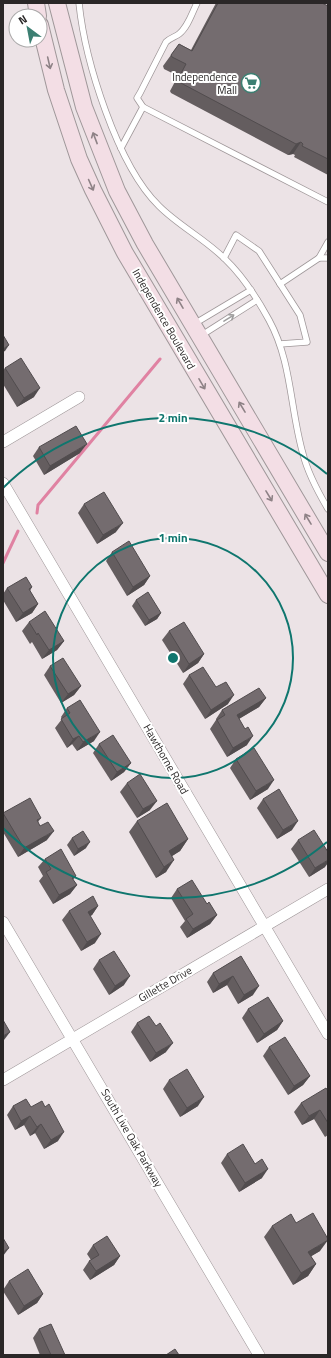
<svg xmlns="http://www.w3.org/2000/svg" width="331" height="1358" font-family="'Titillium Web',sans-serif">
<rect width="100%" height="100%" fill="#ece3e6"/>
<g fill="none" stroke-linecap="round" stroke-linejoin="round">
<g stroke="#e082a2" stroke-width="3">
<path d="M37 513 38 505 160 359"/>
<path d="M3 563 18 531"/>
</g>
<g stroke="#9f9799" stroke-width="7">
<g id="service">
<path d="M79 3C85 61 117 165 159 206 179 226 205 239 225 259 243 276 257 298 269 320 292 362 290 409 303 454 308 474 318 492 328 509"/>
<path d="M197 3C192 13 188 27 179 34 175 37 170 38 166 42L140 93 137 98 143 107 328 202"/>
<path d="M121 148 143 107"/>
<path d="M224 258 236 235 259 251 300 315 307 342 280 344"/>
<path d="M319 258H328"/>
<path d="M280 284 319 258 328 242"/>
<path d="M194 324 251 290"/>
<path d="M202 335 257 300"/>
</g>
</g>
<g stroke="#9f9799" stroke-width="12">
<g id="minor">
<path d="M3 442 79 397"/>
<path d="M3 483 328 1034"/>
<path d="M3 922 259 1355"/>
<path d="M3 1080 328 889"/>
</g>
</g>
<g stroke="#9f9799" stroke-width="18">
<g id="secondary">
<path d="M36 3 38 16"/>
<path d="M57 3 84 107 117 191 145 244 328 553"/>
<path d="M40 25 56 90 79 159 93 190 125 253 328 595"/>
</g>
</g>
<use href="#service" stroke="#fff" stroke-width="5.5"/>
<use href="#minor" stroke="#fff" stroke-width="11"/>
<use href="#secondary" stroke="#f3dee5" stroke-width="16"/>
</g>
<g fill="#645d5f">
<path d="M216 3H322L328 6V175L294 157 295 155 293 154 288 155 171 93 170 91 178 76 164 69 163 66 179 44 191 50Z"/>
<path d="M5 368 34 397 17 407 3 384V371Z"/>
<path d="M39 447 80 453 44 475 33 456Z"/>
<path d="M84 504 116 532 97 544 78 513Z"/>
<path d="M112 552 150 576 144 585 127 596 106 561Z"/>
<path d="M32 587 30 591 38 604 32 613 16 622 3 600V594L7 588Z"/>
<path d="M136 600 161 613 157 619 145 626 132 606Z"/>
<path d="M29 622 64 641 57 650 42 659 32 642 30 644 22 631Z"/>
<path d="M169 631 204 654 198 663 183 673 162 640Z"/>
<path d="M50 666 81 686 74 695 61 703 44 675Z"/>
<path d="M189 675 216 687 228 704 205 719 183 684Z"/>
<path d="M266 698 259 707 239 719 247 745 227 757 210 729 216 720V719L222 710Z"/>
<path d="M67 708 94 741 77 751 72 744 67 748 55 728 62 719 61 717Z"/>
<path d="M99 744 131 763 124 772 111 781 93 753Z"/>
<path d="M236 759 268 789 250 800 230 768Z"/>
<path d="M127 783 150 810 137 818 120 792Z"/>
<path d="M263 799 292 830 277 839 257 808Z"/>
<path d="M3 813 41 818 38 822 47 840 18 857 3 832Z"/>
<path d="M137 821 188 839 180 851 172 856 166 872 156 878 129 832Z"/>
<path d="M72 838 86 848 74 856 67 845Z"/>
<path d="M298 840 325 867 309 877 291 849Z"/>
<path d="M45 859 76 876 73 880 77 885 70 894 53 904 39 881 43 876 38 867Z"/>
<path d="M177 889 217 915 210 924 187 938 180 927 185 921 171 898Z"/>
<path d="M98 906 92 915 90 916 95 943 81 951 62 920 69 911Z"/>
<path d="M241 956 253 995 238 1004 227 985 213 993 207 982 213 973Z"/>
<path d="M99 960 124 985 109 995 93 969Z"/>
<path d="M248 1009 283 1021 277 1030 257 1043 242 1018Z"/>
<path d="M137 1023 166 1052 150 1062 131 1032Z"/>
<path d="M269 1047 310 1076 303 1085 288 1095 263 1056Z"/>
<path d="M169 1080 198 1106 180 1117 163 1089Z"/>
<path d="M328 1091V1135L325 1137 314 1119 302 1125 294 1112 301 1103Z"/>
<path d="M13 1106 31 1107H45L58 1141 44 1149 35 1133 30 1136 24 1125 15 1130 7 1115Z"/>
<path d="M227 1154 255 1164 262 1178 239 1192 221 1163Z"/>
<path d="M296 1223 320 1251 311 1256 316 1264 308 1276 293 1285 264 1237 272 1226Z"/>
<path d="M93 1245 120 1256 114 1265 90 1280 83 1270 89 1261 91 1260 87 1254Z"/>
<path d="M9 1281 43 1294 37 1303 18 1315 3 1291V1290Z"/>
<path d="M39 1329 65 1355H40L33 1338Z"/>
</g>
<g fill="#514c4e">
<path d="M301 142 293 154 288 155 296 144Z"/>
<path d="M9 345 5 351 3 352V349Z"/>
<path d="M40 388 34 397 17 407 24 398Z"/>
<path d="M87 444 80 453 44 475 50 466Z"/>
<path d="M123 523 116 532 97 544 103 535Z"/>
<path d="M150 576 144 585 127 596 133 587Z"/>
<path d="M38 604 32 613 16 622 23 613Z"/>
<path d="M161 613 157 619 145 626 149 620Z"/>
<path d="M64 641 57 650 42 659 49 650Z"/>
<path d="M204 654 198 663 183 673 189 664Z"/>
<path d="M81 686 74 695 61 703 68 694Z"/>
<path d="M234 695 228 704 205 719 211 710Z"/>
<path d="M266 698 259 707 230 724 237 715Z"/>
<path d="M100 732 94 741 77 751 83 742Z"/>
<path d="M79 736 72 744 67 748 73 739Z"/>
<path d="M253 736 247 745 227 757 233 748Z"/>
<path d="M131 763 124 772 111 781 117 772Z"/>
<path d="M274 780 268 789 250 800 256 791Z"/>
<path d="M157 801 150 810 137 818 143 809Z"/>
<path d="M298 821 292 830 277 839 283 830Z"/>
<path d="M54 831 47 840 18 857 24 848Z"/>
<path d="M188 839 180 851 161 863 169 851Z"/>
<path d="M90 842 86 848 74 856 78 849Z"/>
<path d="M174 860 166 872 156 878 164 867Z"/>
<path d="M328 860V863L325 867 309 877 315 868Z"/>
<path d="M77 885 70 894 53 904 59 895Z"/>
<path d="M98 906 92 915 82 921 88 912Z"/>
<path d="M217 915 210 924 187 938 193 929Z"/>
<path d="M101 934 95 943 81 951 87 942Z"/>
<path d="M130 976 124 985 109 995 115 986Z"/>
<path d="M233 976 227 985 213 993 219 984Z"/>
<path d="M259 986 253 995 238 1004 244 995Z"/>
<path d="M283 1021 277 1030 257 1043 264 1034Z"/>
<path d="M10 1032 4 1040 3 1041V1036Z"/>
<path d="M173 1043 166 1052 150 1062 156 1053Z"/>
<path d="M310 1076 303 1085 288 1095 294 1086Z"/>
<path d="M204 1097 198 1106 180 1117 187 1108Z"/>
<path d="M320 1110 314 1119 302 1125 309 1116Z"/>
<path d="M30 1116 24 1125 15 1130 21 1121Z"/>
<path d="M41 1124 35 1133 30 1136 37 1127Z"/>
<path d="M64 1132 58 1141 44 1149 51 1140Z"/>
<path d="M268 1169 262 1178 239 1192 245 1183Z"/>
<path d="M328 1240 320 1251 300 1263 308 1252Z"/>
<path d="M9 1248 3 1256V1252Z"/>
<path d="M120 1256 114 1265 90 1280 96 1271Z"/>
<path d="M316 1264 308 1276 293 1285 301 1273Z"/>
<path d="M43 1294 37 1303 18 1315 24 1306Z"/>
</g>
<g fill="#746c6f" stroke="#514c4e">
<path d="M218 3H322L328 6V159L302 146 303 144 301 142 296 144 179 82 178 79 186 64 172 57 171 55 179 44 192 51Z"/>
<path d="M3 335 9 345 3 349Z"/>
<path d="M21 358 40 388 24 398 5 368Z"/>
<path d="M76 426 87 444 50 466 39 447Z"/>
<path d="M104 492 123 523 103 535 84 504Z"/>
<path d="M129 541 150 576 133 587 112 552Z"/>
<path d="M26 577 32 587 29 589 38 604 23 613 7 588Z"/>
<path d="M148 592 161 613 149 620 136 600Z"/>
<path d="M45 611 64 641 49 650 38 633 37 635 29 622Z"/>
<path d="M184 622 204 654 189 664 169 631Z"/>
<path d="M63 658 81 686 68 694 50 666Z"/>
<path d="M203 667 216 687 226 682 234 695 211 710 189 675Z"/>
<path d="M259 688 266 698 237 715 245 729 248 727 253 736 233 748 217 720 225 715 222 710Z"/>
<path d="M80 700 100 732 83 742 79 736 73 739 61 719 70 713 67 708Z"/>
<path d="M113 735 131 763 117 772 99 744Z"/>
<path d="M254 748 274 780 256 791 236 759Z"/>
<path d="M140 774 157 801 143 809 127 783Z"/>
<path d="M279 789 298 821 283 830 263 799Z"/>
<path d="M30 798 41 818 37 820 40 826 48 822 54 831 24 848 3 813Z"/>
<path d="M167 803 188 839 169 851 174 860 164 867 137 821Z"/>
<path d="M314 830 328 852V860L315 868 298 840Z"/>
<path d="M83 831 90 842 78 849 72 838Z"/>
<path d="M61 849 76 876 72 878 77 885 59 895 46 872 51 869 45 859Z"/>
<path d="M192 880 207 904 209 902 217 915 193 929 186 919 193 914 177 889Z"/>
<path d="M93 896 98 906 88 912 101 934 87 942 69 911Z"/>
<path d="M114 951 130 976 115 986 99 960Z"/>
<path d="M241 956 259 986 244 995 233 976 219 984 213 973Z"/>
<path d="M268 997 283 1021 264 1034 248 1009Z"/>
<path d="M149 1016 156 1026 160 1023 173 1043 156 1053 137 1023Z"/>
<path d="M3 1020 10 1032 3 1036Z"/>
<path d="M285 1037 310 1076 294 1086 269 1047Z"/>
<path d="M187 1069 204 1097 187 1108 169 1080Z"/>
<path d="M326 1088 328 1091V1123L320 1110 309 1116 301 1103Z"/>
<path d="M26 1099 31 1107 42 1101 45 1107 49 1104 64 1132 51 1140 41 1124 37 1127 30 1116 21 1121 13 1106Z"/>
<path d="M243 1144 255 1164 262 1159 268 1169 245 1183 227 1154Z"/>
<path d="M313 1213 328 1239V1240L308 1252 316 1264 301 1273 272 1226 291 1214 296 1223Z"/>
<path d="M107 1236 120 1256 96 1271 89 1261 99 1255 93 1245Z"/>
<path d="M3 1238 9 1248 3 1252Z"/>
<path d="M28 1269 43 1294 24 1306 9 1281Z"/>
<path d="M51 1324 65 1355H51L39 1329Z"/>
<path d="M175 1349 179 1355H166Z"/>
</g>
<defs><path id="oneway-shaft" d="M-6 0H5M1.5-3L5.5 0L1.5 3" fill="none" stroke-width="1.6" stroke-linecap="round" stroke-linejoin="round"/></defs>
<g stroke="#8e8286">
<use href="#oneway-shaft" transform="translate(49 63) rotate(77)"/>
<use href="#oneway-shaft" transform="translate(95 138) rotate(-111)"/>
<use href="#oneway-shaft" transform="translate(91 185) rotate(66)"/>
<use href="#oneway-shaft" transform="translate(180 303) rotate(-120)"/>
<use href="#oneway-shaft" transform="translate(202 384) rotate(60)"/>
<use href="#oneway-shaft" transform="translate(242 407) rotate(-121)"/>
<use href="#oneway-shaft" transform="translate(269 496) rotate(59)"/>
<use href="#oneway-shaft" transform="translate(308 519) rotate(-121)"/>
</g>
<use stroke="#9f9e9e" href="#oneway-shaft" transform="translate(229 318) rotate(-32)"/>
<g fill="none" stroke="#0f766e" stroke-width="2">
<circle cx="173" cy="658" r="120"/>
<path d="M327 842A240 240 0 0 1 3 828M3 488A240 240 0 0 1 327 474"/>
</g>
<defs>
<g id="supermarket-ring" transform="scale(1)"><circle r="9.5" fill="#fff" stroke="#3c7f72" stroke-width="1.5"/><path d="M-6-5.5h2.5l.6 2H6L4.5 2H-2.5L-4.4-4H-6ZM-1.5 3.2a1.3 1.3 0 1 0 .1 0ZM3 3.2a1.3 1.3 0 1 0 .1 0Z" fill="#3c7f72"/></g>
</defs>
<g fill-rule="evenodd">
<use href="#supermarket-ring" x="251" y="83"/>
</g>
<g text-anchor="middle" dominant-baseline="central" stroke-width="4" stroke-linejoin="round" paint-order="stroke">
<g font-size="11" fill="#2a2727" stroke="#fff" text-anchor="end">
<text x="237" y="77">Independence<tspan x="237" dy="13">Mall</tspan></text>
</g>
<g font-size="11" fill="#2a2727" stroke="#fff">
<text transform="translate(164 319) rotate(60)">Independence Boulevard</text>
<text transform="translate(166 759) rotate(60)">Hawthorne Road</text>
<text transform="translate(165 984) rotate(-30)">Gillette Drive</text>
<text transform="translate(132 1138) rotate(60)">South Live Oak Parkway</text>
</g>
</g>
<circle cx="173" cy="658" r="6" fill="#0f766e" stroke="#fff" stroke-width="2"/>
<g font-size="12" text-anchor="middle" font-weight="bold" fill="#0f766e" stroke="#fff" stroke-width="4" stroke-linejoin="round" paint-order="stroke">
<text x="173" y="422">2 min</text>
<text x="173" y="542">1 min</text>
</g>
<rect width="331" height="1358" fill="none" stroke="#2a2727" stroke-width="8"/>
<g transform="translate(28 28) rotate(328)"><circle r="19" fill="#ffffff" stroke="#aaa9a9"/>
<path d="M0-3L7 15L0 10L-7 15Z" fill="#3c7f72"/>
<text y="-6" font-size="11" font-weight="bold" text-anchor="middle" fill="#2a2727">N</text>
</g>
</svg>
